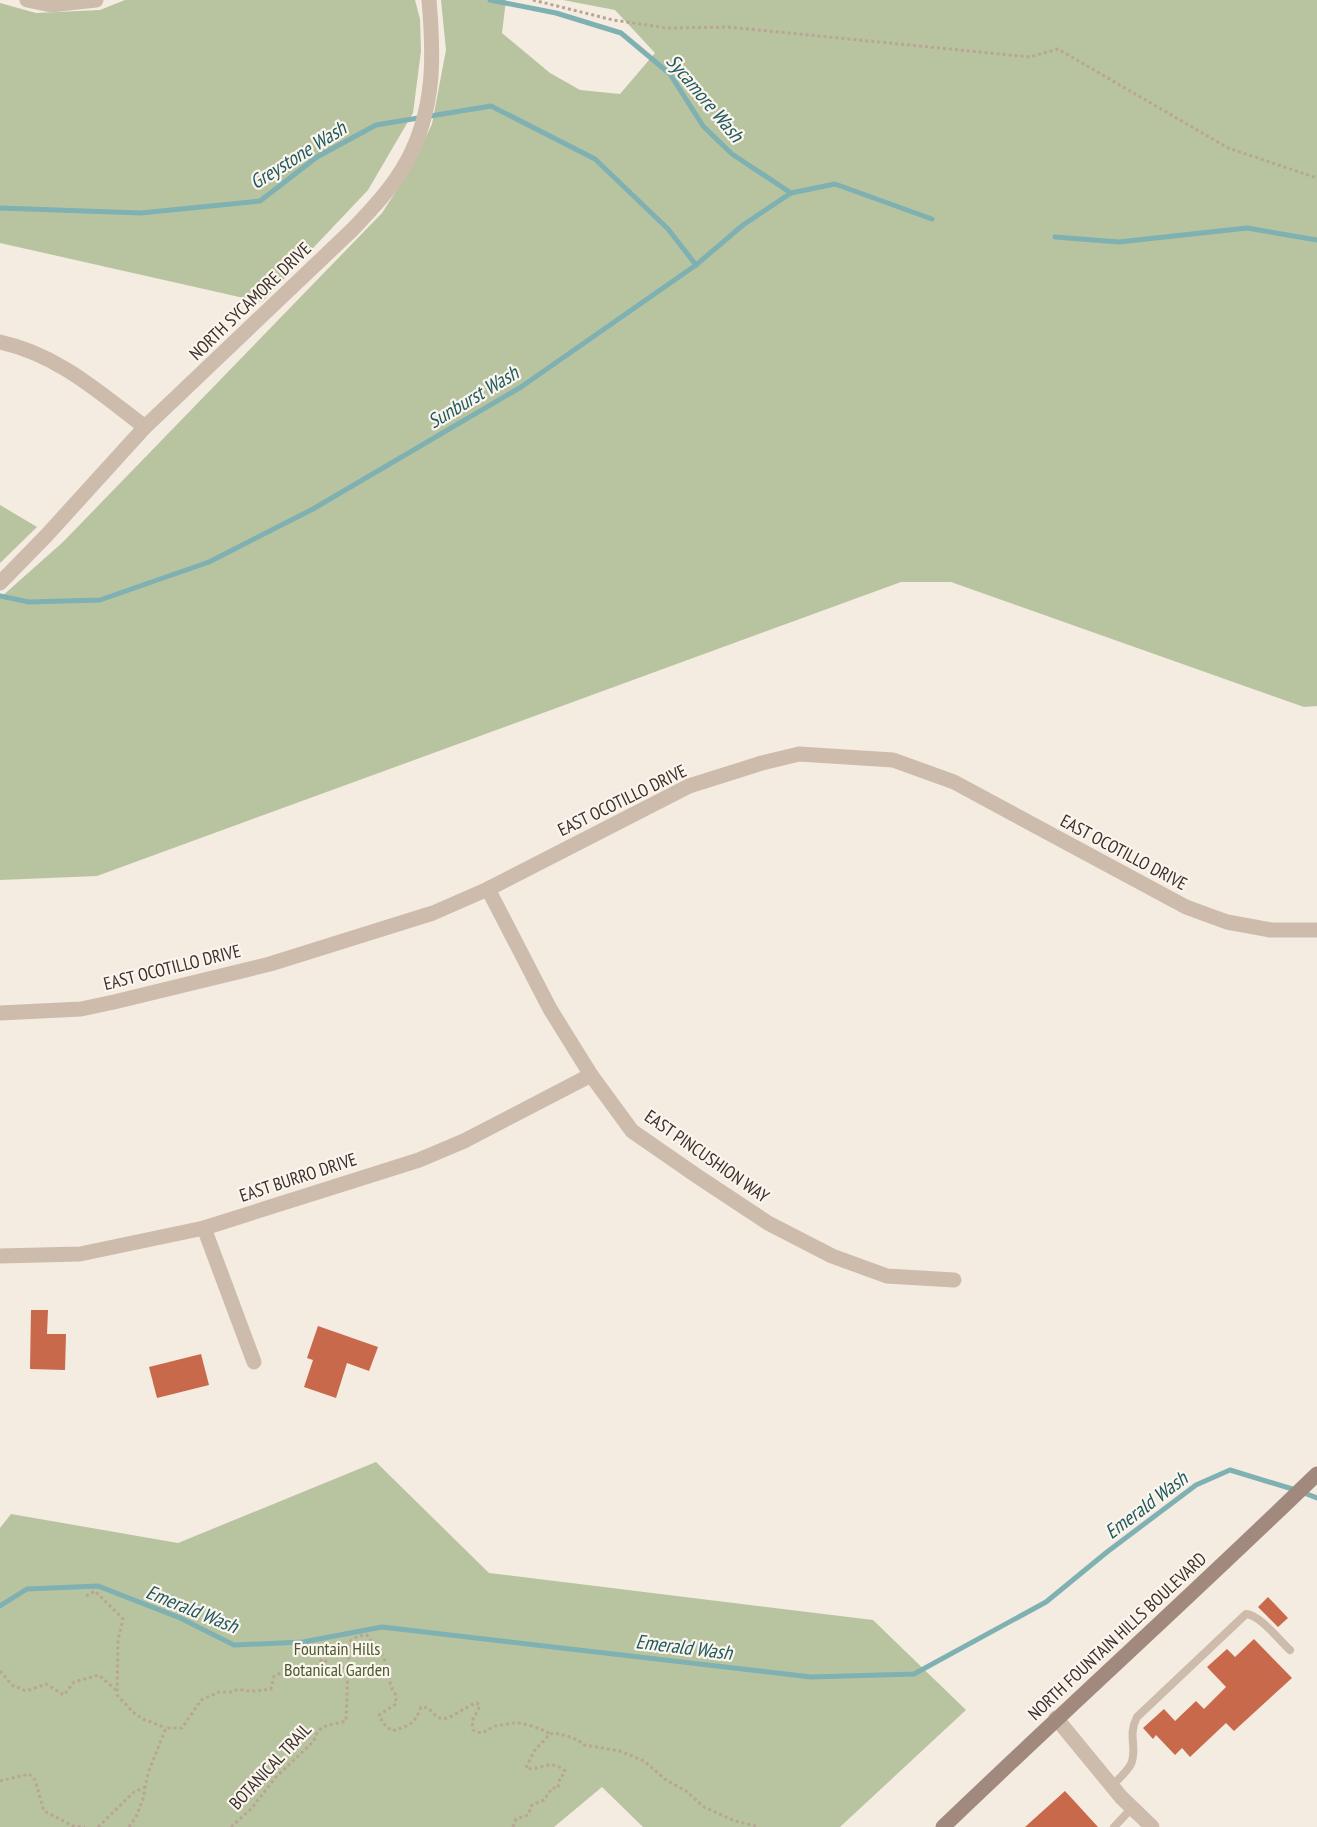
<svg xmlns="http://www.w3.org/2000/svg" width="1317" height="1827" font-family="'PT Sans Narrow',sans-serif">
<rect width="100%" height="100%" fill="#f4ebe1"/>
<g fill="#b8c4a0">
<path d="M125 0H415L420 19 421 51 413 113 368 190 262 302 0 243V3L36 13 100 10Z"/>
<path d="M441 0H506L502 33 550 73 580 90 620 94 655 53 615 10 563 0H1317V706L1304 707 951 582H901L97 876 0 880V598L63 542 382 213 409 171 432 124 446 50Z"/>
<path d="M0 505 37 527 0 563Z"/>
<path d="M376 1462 489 1573 873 1620 966 1710 840 1827H643L602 1787 554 1827H0V1528L11 1514 178 1543Z"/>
</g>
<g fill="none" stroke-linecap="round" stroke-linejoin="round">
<g stroke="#7fb0b2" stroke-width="5">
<path d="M490 0 556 13 621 33 670 74 703 126 732 154 791 193"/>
<path d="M0 208 141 213 260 201 317 157 376 125 491 106 595 159 668 229 696 265"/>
<path d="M1055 237 1119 242 1247 228 1317 240"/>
<path d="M0 596 29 602 100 600 209 562 313 509 521 387 696 265 743 225 791 193 835 184 932 219"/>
<path d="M0 1606 27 1589 98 1586 180 1618 234 1645 303 1642 382 1627 811 1677 914 1674 1046 1602 1107 1552 1196 1485 1230 1470 1299 1491 1317 1498"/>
</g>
</g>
<g fill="#c8694b">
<path d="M31 1310H48L47 1334H66L65 1370 30 1369Z"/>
<path d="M318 1326 378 1347 369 1371 347 1363 336 1398 304 1387 313 1360 307 1358Z"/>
<path d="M201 1354 209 1385 157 1398 149 1367Z"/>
<path d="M1268 1597 1288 1618 1278 1627 1258 1607Z"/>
<path d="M1254 1639 1292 1678 1234 1731 1226 1723 1190 1757 1182 1748 1175 1755 1156 1735 1153 1739 1143 1728 1164 1709 1175 1721 1196 1701 1204 1709 1226 1687 1207 1667 1227 1649 1235 1657Z"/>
<path d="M1065 1791 1098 1827H1025Z"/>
</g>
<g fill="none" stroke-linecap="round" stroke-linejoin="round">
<g stroke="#b9a596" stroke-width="3" stroke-dasharray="3 3" stroke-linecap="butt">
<path d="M533 0 613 20 667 28 728 27 1030 57 1058 49 1228 148 1317 178"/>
<path d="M86 1596 95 1591 123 1619 118 1640 117 1695 134 1713 143 1719 166 1728"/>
<path d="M0 1671 12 1685 26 1691 46 1684 64 1695 74 1682 99 1675 117 1691"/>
<path d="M0 1781 29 1774 35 1780 44 1811 73 1826 85 1827"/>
<path d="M98 1827 134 1792 145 1787"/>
<path d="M129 1827 136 1817 143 1799 148 1773 166 1728H182L201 1700 219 1692H231L239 1689C252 1693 259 1690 271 1689L274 1676C294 1665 307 1687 322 1659L326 1661 328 1667 334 1668 341 1665 343 1668H349"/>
<path d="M231 1827 252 1808 275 1778 314 1741C318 1723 333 1725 346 1721L349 1643C354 1637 359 1635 367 1635 373 1644 382 1653 386 1663 390 1675 388 1685 396 1695V1704L379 1715 383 1723 392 1731C410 1725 414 1725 421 1707L428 1708C432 1711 435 1717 440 1718 449 1722 466 1705 477 1703L480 1706 472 1721 473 1730C483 1736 486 1730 495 1726 500 1725 508 1724 514 1723 522 1722 543 1729 550 1734"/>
<path d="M513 1827 516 1819 528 1815 532 1805 544 1800 552 1788H558L560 1777 563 1775 565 1771C550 1757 539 1772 526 1768L534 1751 550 1734 555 1733 567 1736 578 1740 584 1745 620 1751 644 1761 666 1780 686 1791 704 1807 735 1821 759 1827"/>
</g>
<g stroke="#cdbbac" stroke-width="8">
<path d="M1112 1786C1118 1779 1127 1772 1131 1764 1138 1748 1127 1736 1137 1717L1246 1614C1260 1615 1279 1640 1290 1650"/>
<path d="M1114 1827 1132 1808"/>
</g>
<g stroke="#cdbbac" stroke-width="15">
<path d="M27 0 51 5 96 0"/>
<path d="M0 342C57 354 100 393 145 427"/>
<path d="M0 583 46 536 145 427 352 230C372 209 393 187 407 161 435 109 434 57 429 0"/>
<path d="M488 889 550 1009 591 1075 632 1131 697 1176 768 1223 832 1256 887 1276 954 1280"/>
<path d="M0 1013 81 1009 114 1002 270 964 433 913 488 889 689 786 762 763 799 754 893 760 954 782 1186 907 1227 922 1271 930H1317"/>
<path d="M204 1228 254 1362"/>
<path d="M0 1256 80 1254 204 1228 419 1160 464 1141 591 1075"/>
<path d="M1056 1718 1121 1797 1152 1827"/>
</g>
<path stroke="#a18a7d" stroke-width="15" d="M943 1827C1067 1708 1194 1593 1317 1474"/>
</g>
<g text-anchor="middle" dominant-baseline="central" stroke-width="4.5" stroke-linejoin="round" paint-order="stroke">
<g font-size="18" fill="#3b302b" stroke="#fbf5ee">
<text transform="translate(250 301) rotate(-44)">NORTH SYCAMORE DRIVE</text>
<text transform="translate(622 800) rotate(-26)">EAST OCOTILLO DRIVE</text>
<text transform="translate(1124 852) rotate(28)">EAST OCOTILLO DRIVE</text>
<text transform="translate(172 967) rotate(-14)">EAST OCOTILLO DRIVE</text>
<text transform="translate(707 1156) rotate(35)">EAST PINCUSHION WAY</text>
<text transform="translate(298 1177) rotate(-18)">EAST BURRO DRIVE</text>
<text transform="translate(1117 1636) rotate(-43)">NORTH FOUNTAIN HILLS BOULEVARD</text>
<text transform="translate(270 1766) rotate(-47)">BOTANICAL TRAIL</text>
</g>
<g font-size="18" fill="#4a5a2e" stroke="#fbf5ee">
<text x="337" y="1648">Fountain Hills<tspan x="337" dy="21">Botanical Garden</tspan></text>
</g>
<g font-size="20" font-style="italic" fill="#1f5a5e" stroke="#fbf5ee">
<text transform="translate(705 98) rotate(50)">Sycamore Wash</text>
<text transform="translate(298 155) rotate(-32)">Greystone Wash</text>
<text transform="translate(473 397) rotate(-31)">Sunburst Wash</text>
<text transform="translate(1146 1505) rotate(-37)">Emerald Wash</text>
<text transform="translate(192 1609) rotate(22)">Emerald Wash</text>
<text transform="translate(684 1647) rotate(7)">Emerald Wash</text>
</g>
</g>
</svg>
